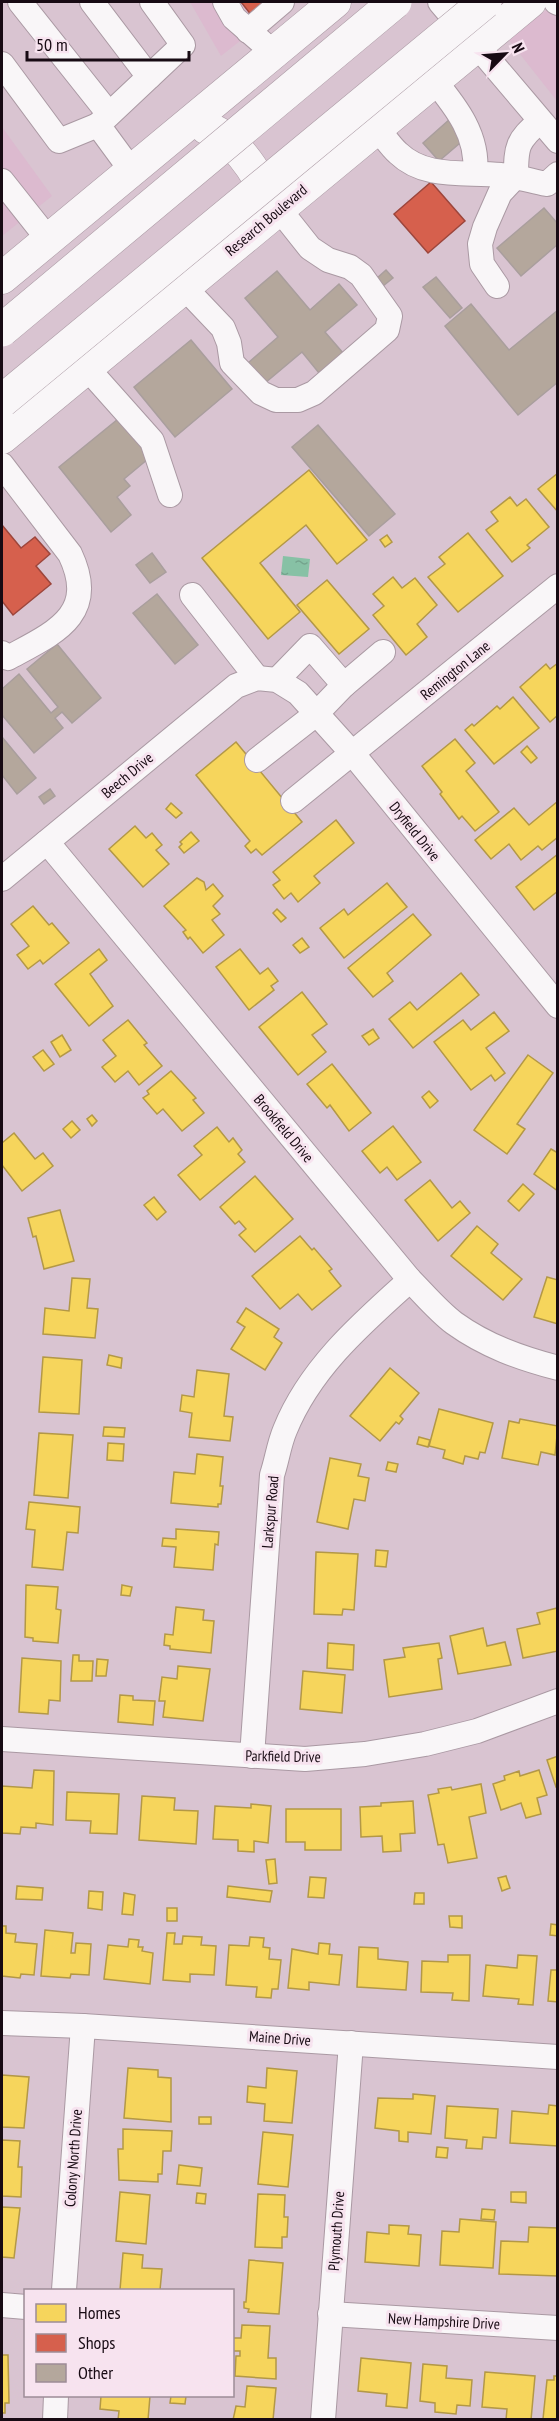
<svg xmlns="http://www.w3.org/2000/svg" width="559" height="2421" font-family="'PT Sans Narrow',sans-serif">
<defs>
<pattern id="water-ripples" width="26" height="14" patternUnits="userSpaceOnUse" patternTransform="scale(1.5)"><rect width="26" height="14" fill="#87c1a5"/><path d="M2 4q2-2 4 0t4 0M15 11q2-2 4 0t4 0" fill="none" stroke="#74a48d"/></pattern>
</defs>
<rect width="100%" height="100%" fill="#d9c4d1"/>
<g fill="#dcbacf">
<path d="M190 2H290L221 56Z"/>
<path d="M557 2V101L508 39Z"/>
<path d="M2 127 52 196 2 236Z"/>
</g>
<path fill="url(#water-ripples)" d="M283 556 310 559 308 577 281 575Z"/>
<g fill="#f6d55c" stroke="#b39846" stroke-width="1.5">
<path d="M309 470 367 540 337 564 306 525 260 563 300 612 268 639 202 558Z"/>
<path d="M558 473V512L538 489Z"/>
<path d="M510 497 517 506 526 499 549 527 527 545 530 548 512 562 486 530 498 521 491 512Z"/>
<path d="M468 533 503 576 458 612 428 577 445 564 439 557Z"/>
<path d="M387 535 392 542 385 547 380 540Z"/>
<path d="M393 577 402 588 415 578 437 605 417 624 427 637 406 655 373 615 384 606 373 594Z"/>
<path d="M327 580 369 629 339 654 297 605Z"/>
<path d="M558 663V715L550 722 520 687 546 664 550 669Z"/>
<path d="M513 697 539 728 494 764 465 730 472 724 474 726 497 706 500 709Z"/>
<path d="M455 739 475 763 466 771 499 812 475 831 462 816 459 819 440 794 442 792 422 766Z"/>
<path d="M236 742 302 822 262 855 256 849 251 853 245 846 250 841 196 775Z"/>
<path d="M527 746 537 758 531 763 521 752Z"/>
<path d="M558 801V837L542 850 538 846 521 860 509 844 491 859 475 840 514 808 529 825Z"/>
<path d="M171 803 182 813 176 818 166 809Z"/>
<path d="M336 820 354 843 314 876 320 883 298 902 291 893 284 899 273 885 280 880 273 872Z"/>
<path d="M135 826 146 838 152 833 162 845 156 850 169 864 143 887 109 849Z"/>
<path d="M191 832 199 841 184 853 179 847 182 844 180 842Z"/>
<path d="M558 854V891L534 910 516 887Z"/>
<path d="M197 878 204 882 206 890 213 884 223 896 213 906 220 914 212 920 224 935 203 953 190 937 188 939 183 932 186 930 164 906Z"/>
<path d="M387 883 407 907 344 958 320 928 344 909 348 915Z"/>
<path d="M33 906 49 925 52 923 69 943 43 964 40 960 28 969 17 955 29 946 11 924Z"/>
<path d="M277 909 286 918 281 922 273 913Z"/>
<path d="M413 914 431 935 387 973 393 981 373 997 348 968Z"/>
<path d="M302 938 309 947 300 953 293 945Z"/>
<path d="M99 949 107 960 90 974 113 1006 89 1026 55 984Z"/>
<path d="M240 949 260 974 268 968 278 981 271 986 274 990 249 1010 216 967Z"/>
<path d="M461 973 479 995 413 1048 389 1019 410 1002 417 1010Z"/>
<path d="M302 992 327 1024 312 1035 326 1052 298 1075 259 1027Z"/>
<path d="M494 1012 509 1031 486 1048 505 1073 495 1081 491 1075 471 1090 434 1042 463 1020 471 1030Z"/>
<path d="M128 1020 147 1043 144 1045 162 1066 139 1085 128 1071 115 1082 102 1067 116 1056 103 1040Z"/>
<path d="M373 1029 379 1038 369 1045 362 1036Z"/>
<path d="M62 1035 71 1050 60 1057 51 1042Z"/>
<path d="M43 1050 54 1064 44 1071 33 1057Z"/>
<path d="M528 1055 553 1073 517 1124 525 1129 507 1154 474 1130Z"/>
<path d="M332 1064 371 1113 349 1131 330 1105 327 1108 307 1084Z"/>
<path d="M171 1071 196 1098 193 1100 204 1113 182 1131 163 1109 157 1114 143 1098 149 1094 147 1091Z"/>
<path d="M429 1091 438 1101 430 1108 422 1097Z"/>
<path d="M92 1115 97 1121 92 1126 87 1119Z"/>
<path d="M72 1121 80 1130 71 1138 63 1129Z"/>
<path d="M393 1126 421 1162 397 1180 387 1167 380 1173 362 1151Z"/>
<path d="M217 1127 229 1142 233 1138 242 1150 238 1154 245 1162 200 1200 178 1175 202 1155 194 1146Z"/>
<path d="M14 1133 35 1159 43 1153 53 1166 22 1191 2 1165V1143Z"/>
<path d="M551 1149 558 1153V1191L534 1174Z"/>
<path d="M255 1176 293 1219 255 1252 239 1235 246 1229 239 1221 235 1224 220 1207Z"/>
<path d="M430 1180 452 1208 460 1201 470 1213 438 1241 405 1200Z"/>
<path d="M523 1184 534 1194 519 1211 508 1201Z"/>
<path d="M154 1197 166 1212 157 1220 144 1205Z"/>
<path d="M60 1210 74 1261 44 1269 36 1236 33 1237 28 1218Z"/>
<path d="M477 1226 498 1244 491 1253 522 1279 503 1300 451 1256Z"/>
<path d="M300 1236 312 1250 314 1248 332 1269 329 1271 341 1286 312 1310 298 1294 280 1309 252 1276Z"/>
<path d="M547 1277 558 1280V1324L534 1317Z"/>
<path d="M72 1278 90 1279 87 1308 98 1309 95 1338 43 1334 45 1308 69 1311Z"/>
<path d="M246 1308 279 1329 274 1337 282 1343 265 1370 231 1349 245 1327 237 1322Z"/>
<path d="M109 1355 122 1358 121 1368 107 1365Z"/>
<path d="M43 1357 82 1360 79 1414 39 1412Z"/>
<path d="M390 1368 419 1393 400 1416 403 1419 399 1424 396 1422 380 1441 350 1416Z"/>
<path d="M197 1370 229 1374 224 1416 233 1417 230 1441 189 1437 192 1413 180 1411 182 1395 194 1397Z"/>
<path d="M439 1409 493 1423 485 1453 480 1452 478 1459 465 1456 463 1464 443 1458 445 1450 429 1446Z"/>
<path d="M520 1419 558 1426 555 1455 541 1452 538 1465 502 1458 509 1421 519 1423Z"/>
<path d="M104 1427 125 1428 124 1437 103 1436Z"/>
<path d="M39 1433 73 1435 68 1498 34 1495Z"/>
<path d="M419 1437 430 1440 428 1447 417 1444Z"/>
<path d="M108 1443 124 1444 123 1461 107 1460Z"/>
<path d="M197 1454 223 1457 220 1486H223L221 1504H218V1507L171 1503 174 1472 195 1474Z"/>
<path d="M330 1458 361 1464 358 1476 369 1478 365 1501 354 1499 348 1529 317 1522Z"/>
<path d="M388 1462 398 1464 396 1472 386 1470Z"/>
<path d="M29 1502 80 1507 78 1533 67 1532 63 1570 32 1567 35 1530 26 1529Z"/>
<path d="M176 1529 219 1532 218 1545 215 1544 213 1570 174 1567 176 1547 162 1546 163 1538 176 1539Z"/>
<path d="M376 1550 388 1551 386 1567 375 1566Z"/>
<path d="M316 1552 358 1554 354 1610 343 1609 342 1615 314 1614Z"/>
<path d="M26 1585 58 1587 56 1609 61 1610 58 1643 33 1641V1638L25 1637Z"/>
<path d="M122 1585 132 1587 130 1596 121 1595Z"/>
<path d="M176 1607 204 1610 203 1620 214 1621 211 1653 170 1649V1646L164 1645 165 1634 173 1635Z"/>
<path d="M557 1608 558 1651 523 1658 517 1629 540 1624 537 1613Z"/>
<path d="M483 1628 487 1646 505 1642 511 1665 458 1674 450 1636Z"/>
<path d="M328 1643 354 1645 353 1670 327 1668Z"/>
<path d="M439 1643 442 1658 438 1659 442 1689 389 1697 384 1660 405 1657 403 1648Z"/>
<path d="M73 1655H79V1661H93L92 1681H71Z"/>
<path d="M22 1658 61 1661 60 1701 49 1700 48 1714 19 1712Z"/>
<path d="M97 1659 108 1660 106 1676H96Z"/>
<path d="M178 1666 210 1669 203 1721 163 1717 165 1701H159L162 1677 177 1679Z"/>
<path d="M303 1671 345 1675 342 1713 300 1709Z"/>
<path d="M120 1695 133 1696V1700L155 1701 153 1725 118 1722Z"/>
<path d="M558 1756V1786L556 1787 547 1760Z"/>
<path d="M34 1770 54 1771 53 1825 36 1823V1828L21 1827 20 1834 2 1833V1786L32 1788Z"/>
<path d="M539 1770 547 1795 537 1798 541 1814 526 1818 521 1803 501 1810 493 1784 505 1780 504 1776 519 1771 520 1776Z"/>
<path d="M481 1784 486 1813 469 1817 477 1858 448 1863 444 1844 438 1845 428 1795 439 1793 438 1789 451 1787 452 1790Z"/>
<path d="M67 1792 119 1794 117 1834 90 1833 91 1821 66 1820Z"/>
<path d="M142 1796 175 1798 174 1810 198 1811 196 1844 139 1840Z"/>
<path d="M413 1801 415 1833 400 1834 401 1851 383 1852 382 1836 361 1837 360 1807 381 1806V1803Z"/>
<path d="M251 1804 271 1806 268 1843 254 1841V1852L238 1851V1840L213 1839 215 1806 251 1808Z"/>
<path d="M286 1809H341V1850H305V1842H286Z"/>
<path d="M275 1859 277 1883 269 1884 266 1860Z"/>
<path d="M506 1876 510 1888 502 1891 498 1878Z"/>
<path d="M310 1877 326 1878 324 1898 308 1897Z"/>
<path d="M17 1886 43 1888 42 1900 16 1899Z"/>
<path d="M228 1886 272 1891 270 1902 227 1897Z"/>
<path d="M89 1891 103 1892 102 1910 88 1908Z"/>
<path d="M124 1893 135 1895 133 1915 122 1914Z"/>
<path d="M415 1893H424V1904H414Z"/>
<rect x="167" y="1908" width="10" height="13"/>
<path d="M449 1916H462V1928L450 1927Z"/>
<path d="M551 1924 558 1925V1936L550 1935Z"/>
<path d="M2 1926H6V1933L16 1934 15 1942 37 1944 34 1975 21 1974 20 1978 2 1976Z"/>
<path d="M45 1930 73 1933 71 1953H75L76 1943 91 1944 89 1975 71 1974 70 1978 41 1976Z"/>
<path d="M167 1933H175L174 1944H182L183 1936 202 1937 201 1945 216 1946 214 1975 190 1974V1982L163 1980Z"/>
<path d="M250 1937 264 1938 263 1947 270 1948 269 1959 281 1960 278 1989H272L271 1998 256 1997 257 1987 226 1985 229 1945 249 1946Z"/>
<path d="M129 1939 139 1940 138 1947H143L142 1951 153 1953 150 1984 104 1979 108 1945 128 1947Z"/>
<path d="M319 1943 330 1944 329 1954 342 1955 339 1985 309 1982V1990L288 1988 292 1949 318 1954Z"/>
<path d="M359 1947 378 1948V1959L408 1962 406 1990 357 1987Z"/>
<path d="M448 1955H470L469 2001 452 2000 453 1993 421 1992 422 1961 448 1962Z"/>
<path d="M518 1955 537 1956 533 2005 518 2004 519 1999 483 1996 486 1965 517 1968Z"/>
<path d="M551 1970H558V2002L548 2001Z"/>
<path d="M128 2068 158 2070V2077L171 2078V2122L124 2118Z"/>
<path d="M267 2068 297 2071 292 2123 264 2121 265 2104 247 2102 248 2086 266 2088Z"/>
<path d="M2 2075 29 2077 24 2128 2 2127Z"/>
<path d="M413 2094 435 2096 431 2134 408 2132V2142L399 2141V2131L375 2128 378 2098 413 2099Z"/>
<path d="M549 2105 558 2106V2146L510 2143 512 2111 548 2114Z"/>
<path d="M447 2106 498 2109 496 2138 483 2137 482 2149 466 2148 467 2140 445 2138Z"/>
<rect x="199" y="2117" width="12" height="7"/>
<path d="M123 2129 172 2131 171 2151H163L162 2174H158V2182L119 2180 118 2149H123Z"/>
<path d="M263 2132 293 2135 288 2187 258 2184Z"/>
<path d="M2 2140 20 2141 18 2167H22L21 2197 2 2196Z"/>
<path d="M437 2147 448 2148 447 2158 436 2157Z"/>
<path d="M179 2165 202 2168 200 2186 177 2184Z"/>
<path d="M120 2192 150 2195 146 2244 116 2241Z"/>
<path d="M511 2192H526V2203L511 2202Z"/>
<path d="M197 2193 206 2194 205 2204 196 2203Z"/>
<path d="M258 2194 285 2195 284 2217H288L287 2237H282V2248L255 2247Z"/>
<path d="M2 2207 20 2208 14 2258 2 2257Z"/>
<path d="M482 2209 495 2210 494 2220 481 2219Z"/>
<path d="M460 2219 496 2222 493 2268 440 2265 442 2231 459 2232Z"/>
<path d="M389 2225 409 2226 408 2234 421 2235 419 2266 365 2262 367 2232 389 2234Z"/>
<path d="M529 2227 558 2228V2276L499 2274 501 2241 528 2242Z"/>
<path d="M123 2253 143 2255 142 2268 162 2269 160 2290H120Z"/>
<path d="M249 2260 283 2263 279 2314 248 2312 249 2309 244 2308V2302H246Z"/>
<path d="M242 2325 270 2326 268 2358H276V2379L235 2376 236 2356H240V2351H232V2338H241Z"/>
<path d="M2 2355H8L9 2403H5V2413H2Z"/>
<path d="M361 2358 411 2363 407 2408 386 2406 387 2394 358 2391Z"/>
<path d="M423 2364 447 2366 446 2378 472 2380 470 2406 457 2405 456 2414 435 2412V2403L420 2401Z"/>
<path d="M485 2372 535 2376 531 2420H506L507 2409 482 2407Z"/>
<path d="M554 2376H558V2420L543 2419 547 2380H554Z"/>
<path d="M247 2386 276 2388 273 2420H233L236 2406 245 2407Z"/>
<path d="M101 2396H150L148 2420H118L119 2411 100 2409Z"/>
<path d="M171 2396H186L185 2404 170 2403Z"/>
</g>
<g fill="#d6604d" stroke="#9d463c" stroke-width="1.5">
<path d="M241 2H270L252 16Z"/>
<path d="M431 182 465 221 428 253 394 214Z"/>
<path d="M2 525 21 548 35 537 50 554 36 566 51 584 13 615 2 601Z"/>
</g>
<g fill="#b4a79c" stroke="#a99e9d" stroke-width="1.5">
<path d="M450 119 467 137 439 161 423 143Z"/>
<path d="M544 208 558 224V244L521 276 497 248Z"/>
<path d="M386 270 393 278 383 286 377 278Z"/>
<path d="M277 271 310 310 339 284 357 305 325 332 343 353 319 373 302 352 265 383 248 363 278 337 245 298Z"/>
<path d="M436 277 462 308 450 318 423 287Z"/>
<path d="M471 304 509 350 558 310V382L518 415 445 326Z"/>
<path d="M191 340 232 389 175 437 134 387Z"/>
<path d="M123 415 154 454 124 479 130 486 117 497 131 515 111 532 59 467Z"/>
<path d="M318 425 395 514 369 536 292 447Z"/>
<path d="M152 553 166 572 150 583 136 565Z"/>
<path d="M157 594 198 645 175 664 133 613Z"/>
<path d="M57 644 101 698 72 723 62 712 55 718 63 728 34 753 2 715V689L19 674 51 713 58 707 27 669Z"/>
<path d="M2 737 36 778 17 794 2 775Z"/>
<path d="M50 789 55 796 44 804 39 797Z"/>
</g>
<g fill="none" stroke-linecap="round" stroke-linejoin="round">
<g stroke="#aa99a3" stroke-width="26">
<g id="minor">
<path d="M20 2 109 114"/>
<path d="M92 2 149 77"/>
<path d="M225 2 234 18 273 52"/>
<path d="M440 2 558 141"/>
<path d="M556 2 558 3"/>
<path d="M248 31 282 2"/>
<path d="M2 64 59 141 98 125"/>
<path d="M434 80C456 107 479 136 475 173"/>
<path d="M377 128C384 136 390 146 398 153 426 180 466 171 501 175 517 176 531 181 547 184L558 174"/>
<path d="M131 170 98 125 183 45 152 2"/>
<path d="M2 181 48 239"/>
<path d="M497 286 482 264 480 244 485 227 500 193 516 176C516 146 517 141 540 121"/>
<path d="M184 287 223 328 229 343 232 363 261 393 276 400H298L314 393 387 330 390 316 361 275 350 267 328 260 310 248 279 209"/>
<path d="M87 368 152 441 170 495"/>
<path d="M2 465 70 554C99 615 54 633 8 658L2 653"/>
<path d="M192 595 257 678"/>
<path d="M277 680 310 646 344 685 383 652"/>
<path d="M257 760 316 714 344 685"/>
<path d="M293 801 558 586"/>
<path d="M47 842 410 1280C424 1294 438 1311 454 1323 486 1346 520 1358 558 1368"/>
<path d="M2 879 236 686 257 678 277 680 298 693 353 754 558 1006"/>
<path d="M2 1739 305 1759 365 1754 425 1744 477 1731 558 1701"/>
<path d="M252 1756 272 1475C277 1460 279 1444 285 1430 310 1368 361 1324 410 1280"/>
<path d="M2 2023 83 2026 558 2057"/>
<path d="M64 2290 83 2026"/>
<path d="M2 2305 26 2307"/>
<path d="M330 2314 558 2328"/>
<path d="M55 2420 56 2396"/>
<path d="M323 2420 351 2043"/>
</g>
</g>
<g stroke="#aa99a3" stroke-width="33">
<g id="major">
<path d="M206 128C230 133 260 174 266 198 267 202 265 207 265 212"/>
<path d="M2 278 335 2"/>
<path d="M2 438 530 2"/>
</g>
</g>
<use href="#minor" stroke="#f9f6f8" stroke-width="24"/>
<use href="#major" stroke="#f9f6f8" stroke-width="32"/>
<g stroke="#aa99a3" stroke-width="34" stroke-linecap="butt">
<g id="highway-bridge">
<path d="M2 330 395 2"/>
<path d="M2 401 485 2"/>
</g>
</g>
<use href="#highway-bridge" stroke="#f9f6f8" stroke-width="33"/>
</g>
<g text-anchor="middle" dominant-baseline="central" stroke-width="6" stroke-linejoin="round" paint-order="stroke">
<g font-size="15" fill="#170a13" stroke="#f7e3ef">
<text transform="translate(266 220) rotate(-40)">Research Boulevard</text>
<text transform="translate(455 670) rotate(-39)">Remington Lane</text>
<text transform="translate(127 775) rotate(-40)">Beech Drive</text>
<text transform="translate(415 831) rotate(51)">Dryfield Drive</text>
<text transform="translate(284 1128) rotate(50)">Brookfield Drive</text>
<text transform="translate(270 1512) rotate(-85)">Larkspur Road</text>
<text transform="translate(283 1756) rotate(1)">Parkfield Drive</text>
<text transform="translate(280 2038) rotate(4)">Maine Drive</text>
<text transform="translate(73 2158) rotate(-86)">Colony North Drive</text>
<text transform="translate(336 2231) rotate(-86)">Plymouth Drive</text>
<text transform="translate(444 2321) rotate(3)">New Hampshire Drive</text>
</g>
</g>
<rect width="559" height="2421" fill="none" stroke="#170a13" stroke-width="6"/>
<rect x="24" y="2289" width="210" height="108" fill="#f7e3ef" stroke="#9d8c97" stroke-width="1.5"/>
<rect x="36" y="2304" width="30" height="18" fill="#f6d55c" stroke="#9d8c97" stroke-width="1.5"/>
<text x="78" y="2319" font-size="18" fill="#170a13">Homes</text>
<rect x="36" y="2334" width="30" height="18" fill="#d6604d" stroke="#9d8c97" stroke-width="1.5"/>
<text x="78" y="2349" font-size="18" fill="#170a13">Shops</text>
<rect x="36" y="2364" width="30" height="18" fill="#b4a79c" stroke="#9d8c97" stroke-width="1.5"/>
<text x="78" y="2379" font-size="18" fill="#170a13">Other</text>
<g transform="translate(505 54) rotate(65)" stroke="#f7e3ef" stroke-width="4.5" paint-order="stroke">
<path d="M0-4.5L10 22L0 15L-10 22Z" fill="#170a13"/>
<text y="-9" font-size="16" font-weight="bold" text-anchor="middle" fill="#170a13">N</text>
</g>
<path d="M27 51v9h162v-9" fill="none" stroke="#170a13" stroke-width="3"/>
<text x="36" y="51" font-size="18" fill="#170a13" stroke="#f7e3ef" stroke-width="4.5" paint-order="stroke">50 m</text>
</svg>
